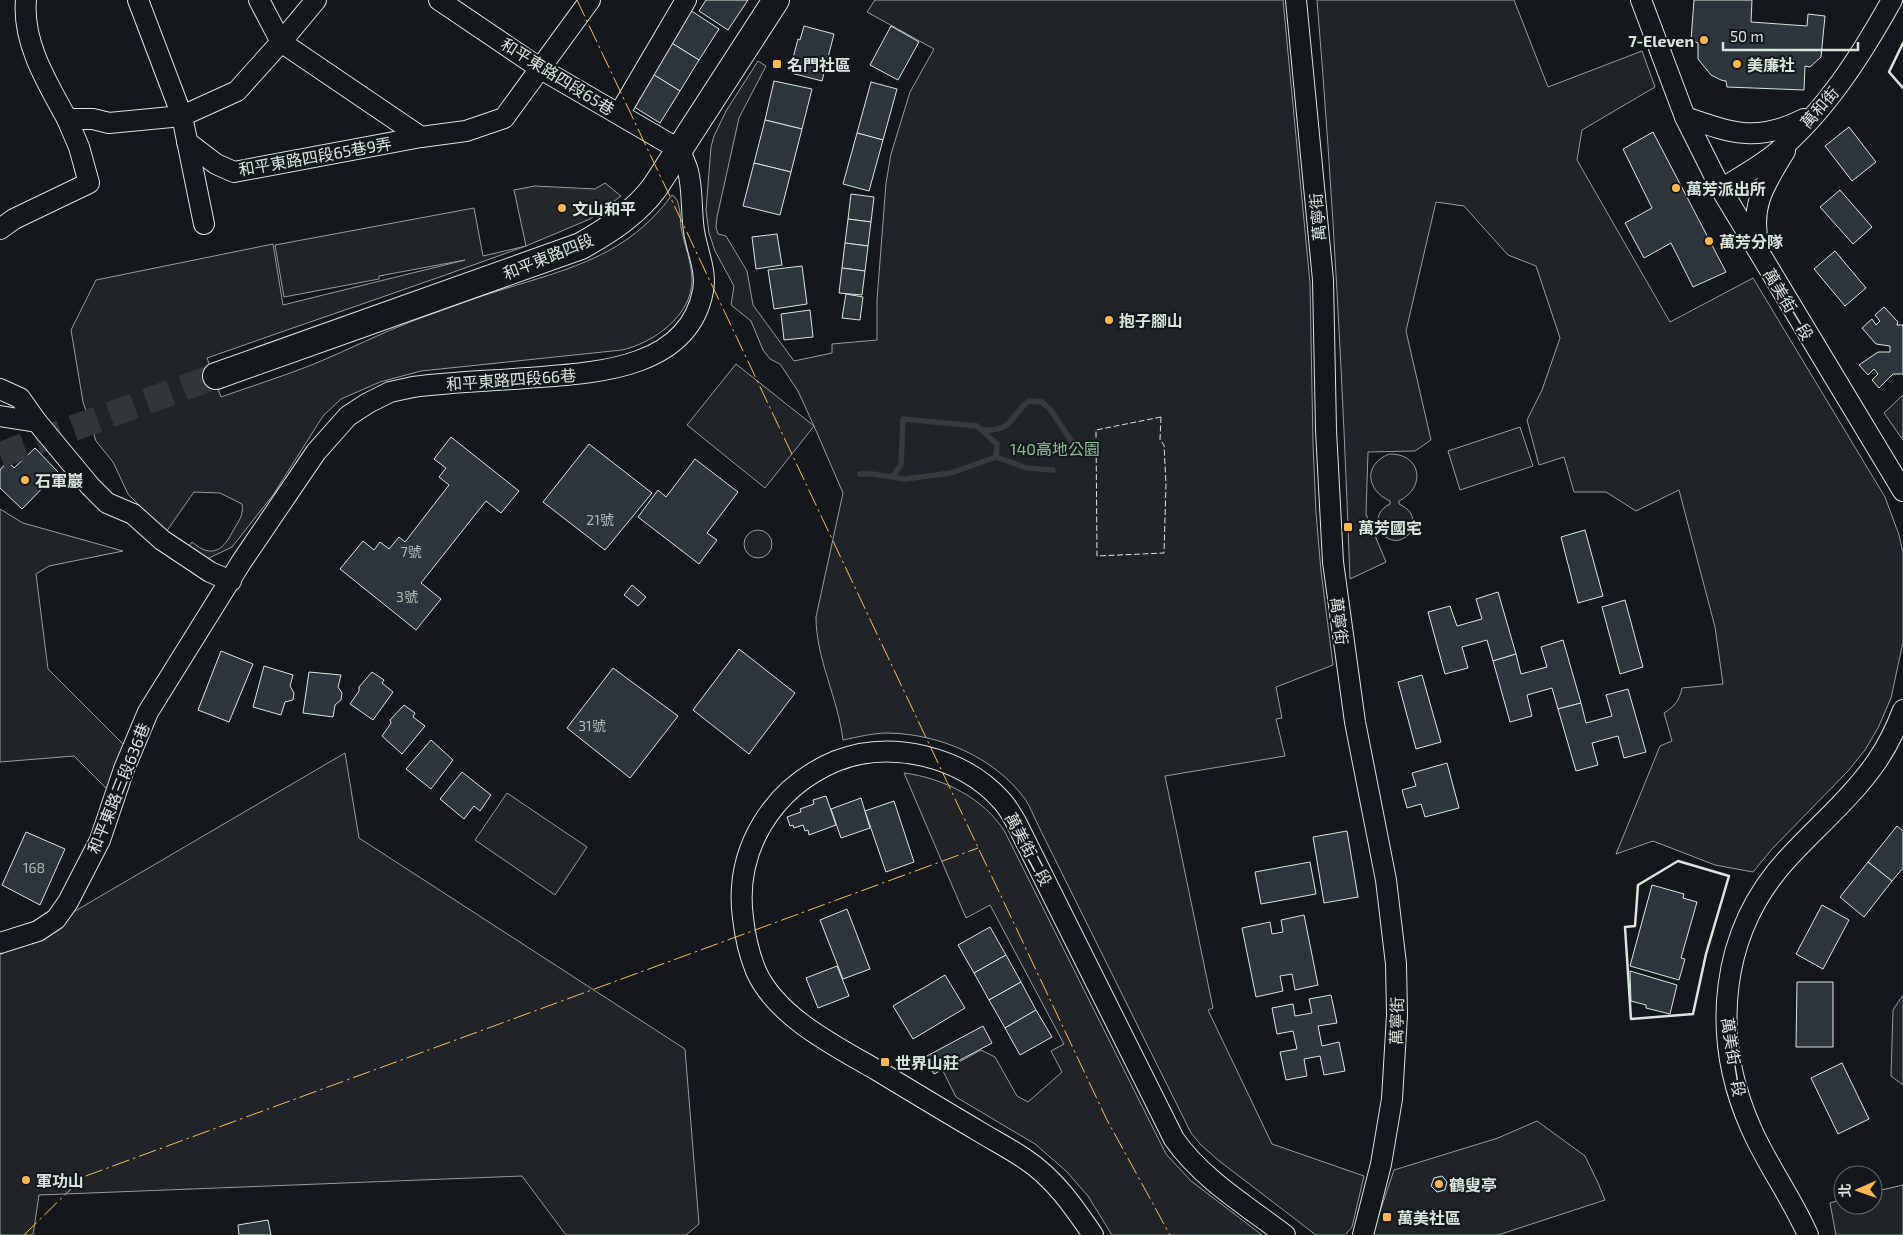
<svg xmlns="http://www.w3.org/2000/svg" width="1903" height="1235" font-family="'Exo 2','Noto Sans TC',sans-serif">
<rect width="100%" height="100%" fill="#14181c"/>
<g fill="#202428" stroke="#939e99">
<path d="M875 0H1283L1310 283 1313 444 1316 513 1321 571 1333 665 1276 687 1282 718 1276 719 1285 756 1165 776 1213 1008 1208 1010 1272 1144 1364 1176 1352 1227 1345 1235H1316L1218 1160 1201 1145 1191 1133 1037 823C1033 815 1030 806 1025 799 994 757 940 734 888 733 873 733 858 737 843 740 838 698 816 659 816 617L843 493 814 426 765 488 687 425 736 364 814 426 798 391 780 364 770 359 763 350 751 321 731 305 734 286 715 251 709 233 706 210 711 147 714 136 726 111 758 61 766 66 739 118 717 217 716 227 718 234 726 236 747 271 753 305 794 361 832 353V344L877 340V300L886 183 891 154 910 92 934 49 867 12Z"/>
<path d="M1317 0H1514L1548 87 1642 51 1655 87 1582 130 1577 160 1670 322 1753 278 1885 497 1899 535 1903 553V642L1891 698 1878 728 1865 750 1848 771 1772 849 1753 872 1715 865 1653 841 1616 854 1660 746 1672 741 1664 713C1675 706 1679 701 1682 688L1723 684 1715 627 1679 490 1636 511 1606 492H1574L1564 457 1539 465 1527 420 1542 390 1560 338 1536 266 1508 255 1464 206 1436 202 1406 331 1431 440 1415 451 1368 452 1366 514 1386 562 1350 579C1343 386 1333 193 1317 0Z"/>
<path d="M672 195C681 199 680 218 681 227 684 244 692 263 692 280 692 316 653 343 622 350L421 371 380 382 341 399 323 416 273 495 232 547 207 559 188 547 192 542C213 560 224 549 234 529 239 521 244 514 242 504L220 493 194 492 166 532 128 494 113 462 96 441 83 402 71 330 96 280 273 244 283 305 465 260 379 276V279L284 297 275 245 474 208 483 256 526 246C420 285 314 320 207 358L221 397C252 386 284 376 314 364 348 350 381 333 415 320 444 310 474 298 504 289 572 268 628 255 672 195Z"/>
<path d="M1903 395V440L1884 413Z"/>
<path d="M1520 427 1533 466 1460 490 1448 451Z"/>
<path d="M1389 454C1421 453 1427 487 1399 501V504C1407 508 1412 512 1413 521 1414 526 1412 532 1408 535 1388 554 1362 518 1390 504V501C1366 490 1363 465 1389 454Z"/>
<path d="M0 509 23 523 123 551 49 566 36 574 48 669 125 746 107 789 74 756 0 762Z"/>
<circle cx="758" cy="544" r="14"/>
<path d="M345 753 359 838 685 1049 699 1224 686 1235H566L522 1176 39 1195 33 1235H0V955Z"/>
<path d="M904 773C943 778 984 798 1005 832L1166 1154 1191 1181 1262 1235H1112L1088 1196 1066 1171 1035 1144 956 1097 943 1071 981 1050 995 1057 1017 1096 1028 1102 1062 1072 1051 1051 1064 1044 990 905 966 918Z"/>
<path d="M507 793 587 847 555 895 475 840Z"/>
<path d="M1903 995V1085L1891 1076 1893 1010Z"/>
<path d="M1537 1121 1585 1156 1598 1183 1605 1200 1498 1235H1372L1394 1170 1498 1138Z"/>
<path d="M1903 1185V1235H1836L1830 1203 1843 1199V1205H1873V1192Z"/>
</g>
<path fill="#24282b" stroke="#939e99" d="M605 183 621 196 590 219 526 246 514 190 535 186 595 189Z"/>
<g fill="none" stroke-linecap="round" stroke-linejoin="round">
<g stroke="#363b3e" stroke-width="5.5">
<path d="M984 430C1012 432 1011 415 1029 401L1042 402 1050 409 1072 442"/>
<path d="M996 457 1027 468 1053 470"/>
<path d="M860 474H872L905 479 951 473 996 457 997 444 977 426 903 419 901 464 893 477"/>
</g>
</g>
<g fill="#2c363c" stroke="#d8e6dc">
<path d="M706 0H748L728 30 699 11Z"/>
<path d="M1694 0H1752L1751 22 1807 26 1808 14 1825 16 1821 57 1810 67 1805 66 1804 90 1727 87 1726 81 1721 80 1711 75 1698 59V43L1691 40Z"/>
<path d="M690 10 719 29 699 60 670 42Z"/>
<path d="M804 26 834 34 822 81 791 73 794 62H792L798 39 800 40Z"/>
<path d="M891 26 919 42 898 80 870 65Z"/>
<path d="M670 42 699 60 680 91 651 73Z"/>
<path d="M651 73 680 91 660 123 631 105Z"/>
<path d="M774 81 812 89 802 129 765 120Z"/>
<path d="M871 82 897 89 883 140 857 133Z"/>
<path d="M765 120 802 129 791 172 754 163Z"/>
<path d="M1849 127 1876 162 1852 181 1825 146Z"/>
<path d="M1653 132 1726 272 1693 287 1671 243 1644 258 1625 223 1652 208 1623 149Z"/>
<path d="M857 133 883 140 869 191 843 184Z"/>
<path d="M754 163 791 172 780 215 743 206Z"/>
<path d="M1840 190 1872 227 1853 244 1820 207Z"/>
<path d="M851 194 874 197 871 222 848 219Z"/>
<path d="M848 219 871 222 868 246 845 243Z"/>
<path d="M777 234 782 265 756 269 752 237Z"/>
<path d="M845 243 868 246 865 271 842 268Z"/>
<path d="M1835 251 1866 288 1845 306 1814 269Z"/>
<path d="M802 266 807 304 774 309 768 270Z"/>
<path d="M842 268 865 271 862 295 839 293Z"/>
<path d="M846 294 863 297 860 320 842 318Z"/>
<path d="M1884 307 1898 322 1897 325H1903V374H1893L1879 388 1872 380 1878 374 1874 369 1868 375 1859 365 1878 352H1890V346L1876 344 1862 328 1872 319 1876 325 1880 321 1875 315Z"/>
<path d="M810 310 813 337 784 340 781 314Z"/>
<path d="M451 437 519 491 501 513 486 501 421 583 441 599 416 630 340 569 363 541 374 550 380 542 389 549 399 537 405 542 449 485 439 477 446 468 434 459Z"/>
<path d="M589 444 652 493 605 550 543 502Z"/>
<path d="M35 448 58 472 22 509 0 488V470L8 461 14 468Z"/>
<path d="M695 459 738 492 707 533 717 540 699 564 638 517 658 490 666 497Z"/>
<path d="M1585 530 1603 596 1578 603 1561 537Z"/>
<path d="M632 585 646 597 638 606 624 595Z"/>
<path d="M1498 592 1516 654 1493 661 1487 640 1462 647 1468 668 1445 674 1428 612 1450 606 1457 626 1482 619 1476 599Z"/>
<path d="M1625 600 1643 667 1620 674 1602 607Z"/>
<path d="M1563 640 1581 703 1558 709 1552 688 1527 695 1532 716 1510 722 1493 661 1516 654 1521 674 1547 667 1541 647Z"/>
<path d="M739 649 795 693 749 754 693 710Z"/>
<path d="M221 651 253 664 229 722 198 710Z"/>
<path d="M264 666 293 675 290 686 294 693 293 700 285 702 281 715 253 707Z"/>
<path d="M613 668 678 716 630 778 567 728Z"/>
<path d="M309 672 341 675 338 687 342 693 341 700 335 705 333 717 303 713Z"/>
<path d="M372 672 384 680 382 683 393 692 373 720 350 704 359 691V687Z"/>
<path d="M1422 675 1441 742 1416 749 1398 682Z"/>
<path d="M1628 689 1646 752 1624 758 1618 736 1592 743 1598 765 1576 771 1558 709 1581 703 1586 723 1612 716 1606 695Z"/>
<path d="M404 705 415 713 413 717 425 726 402 754 382 736 391 723 390 720Z"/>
<path d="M431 740 453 760 431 789 406 769Z"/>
<path d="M1447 763 1459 808 1425 817 1421 804 1407 808 1402 790 1416 786 1412 773Z"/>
<path d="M462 772 491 795 480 811 474 806 464 819 440 799Z"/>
<path d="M826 796 836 825 809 835 808 830 805 831 803 825 794 828 793 825 790 826 787 817 801 812 800 809 814 804 813 800Z"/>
<path d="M861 798 870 828 841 838 831 809Z"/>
<path d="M894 801 914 862 886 872 865 811Z"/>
<path d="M1897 826 1903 831V868L1892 881 1868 862Z"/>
<path d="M1347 831 1358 897 1324 903 1313 837Z"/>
<path d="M26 832 65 849 40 905 2 885Z"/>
<path d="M1310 862 1316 894 1261 904 1255 872Z"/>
<path d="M1868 862 1892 881 1864 917 1840 897Z"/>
<path d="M1652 885 1684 894 1683 898 1697 902 1681 958 1685 959 1679 980 1630 966Z"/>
<path d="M1822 905 1849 920 1823 969 1796 954Z"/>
<path d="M847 909 870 969 843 979 820 920Z"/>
<path d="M1304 915 1318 985 1295 990 1292 974 1280 976 1283 991 1256 997 1242 928 1270 922 1272 934 1283 932 1281 920Z"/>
<path d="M990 927 1006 955 974 973 958 945Z"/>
<path d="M1006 955 1021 982 989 1000 974 973Z"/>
<path d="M837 966 849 996 818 1008 806 978Z"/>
<path d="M1630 971 1677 985 1670 1014 1646 1008V1005L1631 1001Z"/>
<path d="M945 975 965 1008 913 1039 893 1006Z"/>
<path d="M1021 982 1036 1010 1005 1028 989 1000Z"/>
<path d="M1797 982H1833V1047H1796Z"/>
<path d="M1331 995 1337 1023 1318 1026 1322 1046 1339 1042 1345 1071 1324 1075 1320 1056 1304 1059 1307 1076 1286 1080 1280 1052 1297 1049 1293 1031 1277 1034 1272 1008 1293 1004 1295 1016 1312 1013 1309 999Z"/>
<path d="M1036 1010 1052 1037 1020 1055 1005 1028Z"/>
<path d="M983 1026 992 1043 934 1074 925 1057Z"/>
<path d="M1842 1063 1869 1119 1838 1134 1811 1078Z"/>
<path d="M1442 1176 1447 1182 1445 1190 1437 1192 1431 1186 1434 1178Z"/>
<path d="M268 1220 271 1235H239L238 1225Z"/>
</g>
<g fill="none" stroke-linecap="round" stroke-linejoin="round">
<path stroke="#313739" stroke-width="26" stroke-dasharray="26 13" stroke-linecap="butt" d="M0 455 216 376"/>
<g stroke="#d8e6dc" stroke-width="22">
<g id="minor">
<path d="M26 0C22 43 48 84 67 119"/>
<path d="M138 0 182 116 204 224"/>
<path d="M259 0 281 42 421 137"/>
<path d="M1296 0 1323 280 1326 430 1333 562 1355 722 1386 880 1396 964 1397 1015 1392 1099 1381 1164 1363 1235"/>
<path d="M1641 0 1685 117 1721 189 1903 491"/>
<path d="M619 114 686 0"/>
<path d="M1685 117C1732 133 1757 143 1804 119"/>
<path d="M187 142 216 164 234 172 421 137 466 131 504 118 590 0"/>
<path d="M1721 189C1740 177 1759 167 1776 153 1825 112 1861 56 1892 0"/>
<path d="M0 229 14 219 89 183 79 147 67 119H93L109 123 182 116 237 91 281 42 316 0"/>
<path d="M1759 247C1749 206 1765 184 1785 151"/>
<path d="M0 389 20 398 37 422"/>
<path d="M0 416 37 422 90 486 107 503 133 514 162 540 210 572 231 581"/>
<path d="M0 943 38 931 56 919 68 902 100 840 124 769 148 712 242 561 316 452 348 416 368 403 390 392 413 387C451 382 489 381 527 378 591 373 688 371 703 291 707 271 697 251 694 231 691 212 693 190 688 171 686 164 682 156 680 150L541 69 439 0"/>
<path d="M1093 1235C1074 1207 1054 1178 1025 1159 1009 1148 991 1139 975 1129 941 1109 908 1089 875 1069 833 1045 776 1016 756 971 749 954 745 936 743 918 734 850 772 788 836 761 891 739 962 757 1001 800 1007 806 1012 815 1016 822L1174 1139C1202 1179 1247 1206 1285 1235"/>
<path d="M1808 1235C1792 1198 1767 1165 1751 1128 1710 1036 1719 931 1790 856 1819 825 1853 796 1877 761 1888 745 1896 728 1903 710"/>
</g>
</g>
<g stroke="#d8e6dc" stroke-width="28">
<path id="major" d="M216 376 581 246C609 230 636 213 655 187L776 0"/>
</g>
<use href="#minor" stroke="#14181c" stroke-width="20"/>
<use href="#major" stroke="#14181c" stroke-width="26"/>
<path stroke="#d8e6dc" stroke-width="1" stroke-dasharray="6 2.5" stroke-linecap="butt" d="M1161 417 1160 440 1164 445 1166 484 1164 553 1097 556 1096 430Z"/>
<g stroke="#d8e6dc" stroke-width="2.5">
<path d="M1903 43 1889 72 1903 88"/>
<path d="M1678 861 1729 876 1706 954 1693 1014 1631 1019 1625 927 1635 926 1638 885Z"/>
</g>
<g stroke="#ffb74d" stroke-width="1" stroke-dasharray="18 4 2.5 4" stroke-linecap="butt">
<path d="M577 0 1107 1120 1170 1235"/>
<path d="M24 1235 83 1177 978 848"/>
</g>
</g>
<g fill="#ffb74d" stroke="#14181c" stroke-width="2">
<circle cx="1704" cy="40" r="5"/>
<rect x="772" y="59" width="10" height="10" rx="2.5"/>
<circle cx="1737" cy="64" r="5"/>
<circle cx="1676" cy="188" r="5"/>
<circle cx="562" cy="208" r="5"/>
<circle cx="1709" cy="241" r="5"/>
<circle cx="1109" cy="320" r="5"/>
<circle cx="25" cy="480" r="5"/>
<rect x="1343" y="522" width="10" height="10" rx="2.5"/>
<rect x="880" y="1057" width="10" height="10" rx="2.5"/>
<circle cx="26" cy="1180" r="5"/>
<circle cx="1439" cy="1184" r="5"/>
<rect x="1382" y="1212" width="10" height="10" rx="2.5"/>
</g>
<g text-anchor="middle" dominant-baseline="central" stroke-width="4" stroke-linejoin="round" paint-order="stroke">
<g font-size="14" fill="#adbab4">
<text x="600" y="519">21號</text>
<text x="411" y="551">7號</text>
<text x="407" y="596">3號</text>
<text x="592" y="725">31號</text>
<text x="34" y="867">168</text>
</g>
<g font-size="16" font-weight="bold" fill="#d8e6dc" stroke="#14181c" text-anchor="start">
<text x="1694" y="40" text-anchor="end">7-Eleven</text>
<text x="787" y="64">名門社區</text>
<text x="1747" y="64">美廉社</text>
<text x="1686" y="188">萬芳派出所</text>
<text x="572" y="208">文山和平</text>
<text x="1719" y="241">萬芳分隊</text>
<text x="1119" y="320">抱子腳山</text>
<text x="35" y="480">石軍巖</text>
<text x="1358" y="527">萬芳國宅</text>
<text x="895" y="1062">世界山莊</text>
<text x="36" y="1180">軍功山</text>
<text x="1449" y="1184">鶴叟亭</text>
<text x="1397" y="1217">萬美社區</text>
</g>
<g font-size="16" fill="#d8e6dc" stroke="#14181c">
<text transform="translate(558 76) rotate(32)">和平東路四段65巷</text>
<text transform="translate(1819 107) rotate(-49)">萬和街</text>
<text transform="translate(315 156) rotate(-10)">和平東路四段65巷9弄</text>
<text transform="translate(1317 217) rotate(-95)">萬寧街</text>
<text transform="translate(548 256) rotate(-22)">和平東路四段</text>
<text transform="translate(1789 304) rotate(59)">萬美街一段</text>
<text transform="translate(511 379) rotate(-4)">和平東路四段66巷</text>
<text transform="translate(1340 621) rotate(83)">萬寧街</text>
<text transform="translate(118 788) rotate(-68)">和平東路三段636巷</text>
<text transform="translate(1029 849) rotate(62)">萬美街二段</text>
<text transform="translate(1396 1021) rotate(-89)">萬寧街</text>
<text transform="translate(1734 1057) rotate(81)">萬美街一段</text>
</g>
<g font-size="16" fill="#8ac095" stroke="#14181c">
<text x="1055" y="448">140高地公園</text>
</g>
</g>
<g transform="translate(1858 1190) rotate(268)"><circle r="24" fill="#14181c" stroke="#626a69"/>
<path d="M0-4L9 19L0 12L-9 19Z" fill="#ffb74d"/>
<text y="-8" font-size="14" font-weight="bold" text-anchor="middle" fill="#d8e6dc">北</text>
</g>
<path d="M1723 42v8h135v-8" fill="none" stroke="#d8e6dc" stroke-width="2.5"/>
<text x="1730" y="42" font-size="15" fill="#d8e6dc" stroke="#14181c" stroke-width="4" paint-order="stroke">50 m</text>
</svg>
